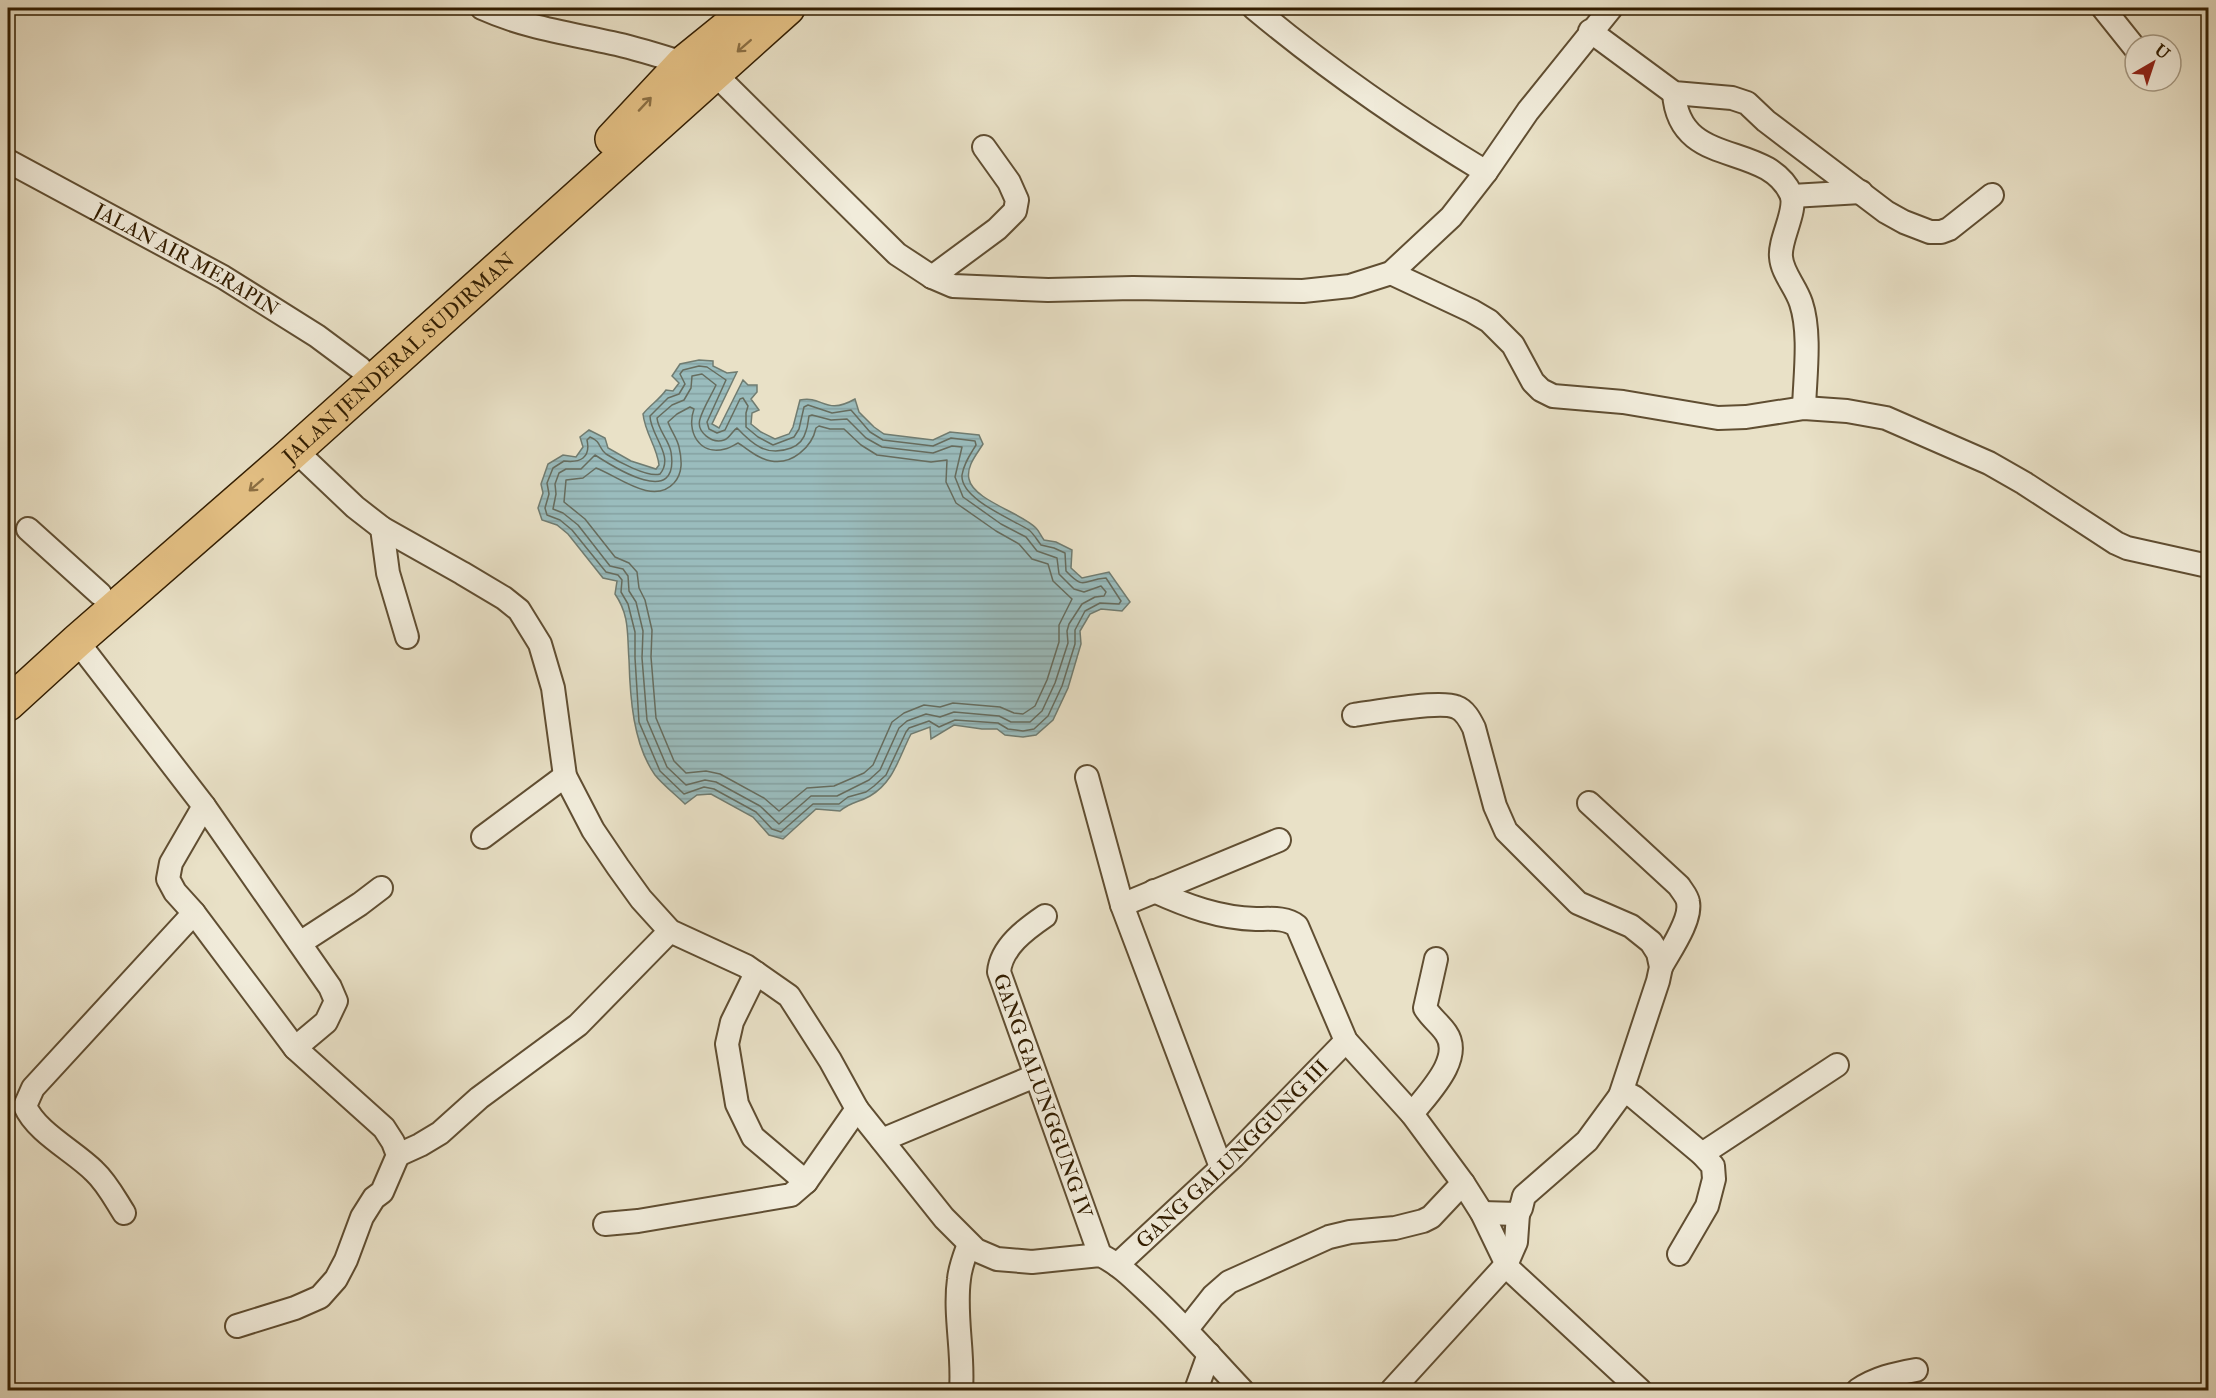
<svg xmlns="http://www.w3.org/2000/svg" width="2216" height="1398" font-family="'IM FELL Double Pica',serif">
<defs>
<pattern id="water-rules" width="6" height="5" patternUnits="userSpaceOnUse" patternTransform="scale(1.5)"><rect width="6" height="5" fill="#9abcbd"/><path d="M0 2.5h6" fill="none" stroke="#85a1a1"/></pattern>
</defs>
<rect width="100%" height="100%" fill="#e9e1c7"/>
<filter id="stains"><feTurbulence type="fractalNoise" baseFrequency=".00333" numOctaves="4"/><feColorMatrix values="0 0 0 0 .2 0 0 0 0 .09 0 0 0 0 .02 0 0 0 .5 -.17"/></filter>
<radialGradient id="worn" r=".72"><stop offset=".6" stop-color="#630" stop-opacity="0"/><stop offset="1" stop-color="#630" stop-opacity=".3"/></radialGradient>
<path fill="url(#water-rules)" stroke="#707c71" stroke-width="1.5" d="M699 360 713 361V366L727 373 737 372 712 424 719 428 743 380 748 385H757V392L751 399 759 410 752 413 751 424 761 432 775 439 789 434 793 427 800 400C823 395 825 416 855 399L859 412 874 427 884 434 933 440 950 432 979 435 983 444C977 454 966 466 969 479 973 500 1022 513 1036 528 1039 531 1041 536 1044 540L1056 542 1072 550 1071 568 1082 578 1109 572 1130 602 1122 611 1101 609 1090 614 1080 631 1081 644 1068 688 1053 720 1036 735 1023 737 1005 735 997 729H982L954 725 931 739 930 727 911 734C899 757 894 782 870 796 858 803 852 801 840 811L816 809 783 839 769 835 753 817 711 794 697 795 685 804C676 795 663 785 655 775 633 744 630 697 629 660 627 634 630 616 615 594L617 581 603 578 568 534 557 525 542 520 538 508 543 493 541 484 548 464 563 455 576 457 583 447 580 437 589 430 605 438 608 448 631 461 656 469 659 465C657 447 645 433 643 414 650 405 659 400 666 390L673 391 679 383 672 376 680 364Z"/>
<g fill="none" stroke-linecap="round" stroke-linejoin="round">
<g stroke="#666c5e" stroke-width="1.5">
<path d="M699 366 707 367 726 380 707 422 709 429 717 433 725 430 740 399 743 398 748 406 746 413V427L758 437 773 445 794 437 799 429 804 407 808 405 832 413 851 410 870 432 883 440 933 446 951 438 975 441 976 445C970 455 964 463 962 475 960 499 1012 519 1029 530 1034 534 1037 540 1041 545L1054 548 1065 553 1066 571C1086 592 1083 579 1106 578L1121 601 1119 604 1100 603 1085 611 1075 630V644L1062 686 1048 716 1034 729 1023 731 1008 729 998 723 955 720 939 727 929 721 909 728 906 732 886 775 874 786 866 792 848 797 839 804H813L781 832 772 829 756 812 714 789 704 787 684 794 660 771 639 722 635 658V632L628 604 621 592 622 580 618 575 606 572 572 530 560 520 547 515 545 508 549 494 547 483 553 468 564 461C580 463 591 458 587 440L590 437C602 442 598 448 606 454 617 461 648 478 660 474 675 456 650 435 650 416L668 398 679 394 685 384 680 374 683 370Z"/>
<path d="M702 374 716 385C711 396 703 408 700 419 696 432 712 444 724 440 730 438 732 431 737 428 753 445 767 457 791 448 799 445 804 439 806 431 808 426 808 421 809 416L812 415 831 420 847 419 866 438 882 447 933 453 952 446 962 447 955 477 963 497 1001 524 1026 537 1037 551 1057 558 1059 574 1074 589 1084 592 1101 586 1106 592 1104 596 1095 597 1082 604 1069 624 1067 631 1068 643 1055 683 1042 711 1030 722H1011L999 716 954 712 940 717 926 714 907 721 899 728 880 770 869 780 837 796H811L779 824 760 806 716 782 705 780 686 785 667 767 647 720 642 658 643 631 636 602 629 591 628 576 623 569 610 566 578 525 563 513 553 509 556 494 555 484 559 473 566 469H581L595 455C615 468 680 509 671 452 669 440 658 430 657 418L672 405 684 400 691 388 692 376Z"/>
<path d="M690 407 694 409C686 431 699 456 725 449 730 448 734 445 738 443 748 449 758 459 771 461 792 465 812 447 816 428L819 426 830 429H844L861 445 877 455 931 462 947 460 946 482 956 503 996 531 1019 544 1032 559 1048 564 1053 581 1072 599 1059 625V642L1047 680 1035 706 1023 714 1014 713 1000 707 953 703 940 707 924 705 904 713 892 722 873 765 864 773 834 786 807 788 779 811 764 798 720 774 706 771 686 773 674 761 656 718 651 657 652 630 645 600 639 588 637 572 629 563 615 557 585 519 564 502 566 480 583 478 596 468C618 476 653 506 674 483 683 473 682 460 679 447 677 438 671 431 668 422L677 414Z"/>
</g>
<g stroke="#604e32" stroke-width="26">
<g id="minor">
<path d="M482 8C524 27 567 33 612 43 636 48 660 56 683 63"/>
<path d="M1254 8C1327 69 1405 123 1486 172"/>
<path d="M2103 8 2135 48"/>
<path d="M1590 31 1674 93 1732 98 1747 103 1766 121 1886 212 1904 222 1930 232H1941L1949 229 1992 195"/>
<path d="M714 73 897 254 932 277 953 286 1048 290 1133 288 1303 291 1350 286 1391 273 1451 217 1486 172 1528 111 1611 8"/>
<path d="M1674 93C1679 170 1766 140 1791 194 1798 210 1779 239 1781 257 1782 273 1796 287 1801 303 1811 333 1805 376 1804 408"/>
<path id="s1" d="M8 161 223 277 317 336 360 368"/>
<path d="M1792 196 1861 192"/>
<path d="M1391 273 1472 311 1489 321 1513 345 1533 382 1541 390 1553 396 1623 402 1718 418 1746 417 1804 408 1847 411 1886 418 1989 463 2024 483 2116 543 2127 548 2208 566"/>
<path d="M932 277 997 229 1015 211 1017 200 1009 182 984 147"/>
<path d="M295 450 355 507 382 528 462 573 504 598 519 610 540 644 553 688 565 776 593 830 618 867 641 899 670 931 746 966 789 996 830 1060 857 1109 944 1218 976 1250 997 1259 1032 1262 1100 1255C1120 1264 1135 1280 1151 1295 1183 1325 1212 1358 1242 1390"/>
<path d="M382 528 388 573 407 637"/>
<path d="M28 529 100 594"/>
<path d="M77 641 204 806 171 863 168 879 175 892 194 913 295 1048 384 1128 393 1142 398 1155 382 1192 374 1198 362 1217 346 1260 336 1279 320 1297 295 1308 237 1326"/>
<path d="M1354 715C1374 712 1440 700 1456 707 1465 710 1470 720 1474 728L1495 806 1506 831 1578 903 1631 926 1651 942 1658 953 1661 967 1658 981 1620 1096"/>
<path d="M1087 777 1122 905 1221 1167"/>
<path d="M1589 803 1679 886C1682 891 1687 896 1688 902 1692 920 1669 952 1661 967"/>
<path d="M204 806 330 987 336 1001 326 1022 295 1048"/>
<path d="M483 837 565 776"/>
<path d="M1154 891C1187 906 1219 918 1256 919 1270 919 1286 917 1297 926L1346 1041 1412 1114 1463 1183 1482 1213 1509 1269 1640 1390"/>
<path d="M1122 905 1279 840"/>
<path id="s2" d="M1045 916C1026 929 1001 947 999 972L1100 1255"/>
<path d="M300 943 360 904 381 888"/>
<path d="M756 973 732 1022 727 1044 737 1104 753 1137 806 1182"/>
<path d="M1412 1114C1427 1094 1464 1059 1446 1033 1440 1024 1431 1018 1425 1008L1436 959"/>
<path d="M882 1140 1035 1076"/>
<path d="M1702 1154 1837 1065"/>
<path d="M398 1155 420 1145 440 1133 479 1098 578 1025 670 931"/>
<path d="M124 1213C115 1199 107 1183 94 1171 74 1151 36 1132 25 1106L33 1088 194 913"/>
<path d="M1482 1213 1518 1214 1521 1208 1524 1196 1587 1141 1620 1096 1628 1094 1634 1097 1702 1154 1713 1166 1714 1179 1707 1206 1679 1254"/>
<path d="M605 1224 638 1221 791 1195 806 1182 857 1109"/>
<path id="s3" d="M1117 1265 1233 1157 1346 1041"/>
<path d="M1187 1329 1213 1296 1229 1282 1329 1237 1350 1232 1395 1228 1423 1221 1431 1217 1463 1183"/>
<path d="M961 1390C964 1353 954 1315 959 1279 960 1267 965 1255 969 1244"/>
<path d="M1196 1390 1209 1354"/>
<path d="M1392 1390 1506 1265 1516 1242 1518 1214"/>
<path d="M1858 1390C1876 1378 1894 1374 1916 1370"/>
</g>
</g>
<g stroke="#321d00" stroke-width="36">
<g id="highway">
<path d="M612 139 683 63 751 8"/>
<path id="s4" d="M8 704 77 641 289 456 788 8"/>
</g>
</g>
<use href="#minor" stroke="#f1ecdb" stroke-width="22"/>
<use href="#highway" stroke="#e4c084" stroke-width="33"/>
</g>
<defs><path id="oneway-shaft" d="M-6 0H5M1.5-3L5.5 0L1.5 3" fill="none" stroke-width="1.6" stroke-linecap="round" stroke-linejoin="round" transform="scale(1.5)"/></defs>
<g stroke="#8b6e42">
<use href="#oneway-shaft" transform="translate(744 46) rotate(139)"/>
<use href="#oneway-shaft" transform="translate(645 104) rotate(-47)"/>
<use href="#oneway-shaft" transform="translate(256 485) rotate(139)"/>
</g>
<g text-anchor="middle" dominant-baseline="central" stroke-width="4.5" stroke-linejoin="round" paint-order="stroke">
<g font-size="20" fill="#321d00" stroke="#f1ecdb">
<text stroke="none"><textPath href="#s1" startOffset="204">JALAN AIR MERAPIN</textPath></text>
<text stroke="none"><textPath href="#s4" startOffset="522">JALAN JENDERAL SUDIRMAN</textPath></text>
<text stroke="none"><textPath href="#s2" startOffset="206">GANG GALUNGGUNG IV</textPath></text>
<text stroke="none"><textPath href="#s3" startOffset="160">GANG GALUNGGUNG III</textPath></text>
</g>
</g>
<rect width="2216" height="1398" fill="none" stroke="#e9e1c7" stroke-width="30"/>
<rect x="9" y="9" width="2198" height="1380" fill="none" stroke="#321d00" stroke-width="3"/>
<rect x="15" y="15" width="2186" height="1368" fill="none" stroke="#321d00" stroke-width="1.5"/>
<g transform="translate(2153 63) rotate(39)"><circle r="28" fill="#f1ecdb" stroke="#a59983" stroke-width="1.5"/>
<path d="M0-4.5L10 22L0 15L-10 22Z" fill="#8f2418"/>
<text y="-9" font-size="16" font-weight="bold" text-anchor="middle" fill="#321d00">U</text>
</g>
<rect width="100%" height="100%" filter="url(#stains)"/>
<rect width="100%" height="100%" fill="url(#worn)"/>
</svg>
